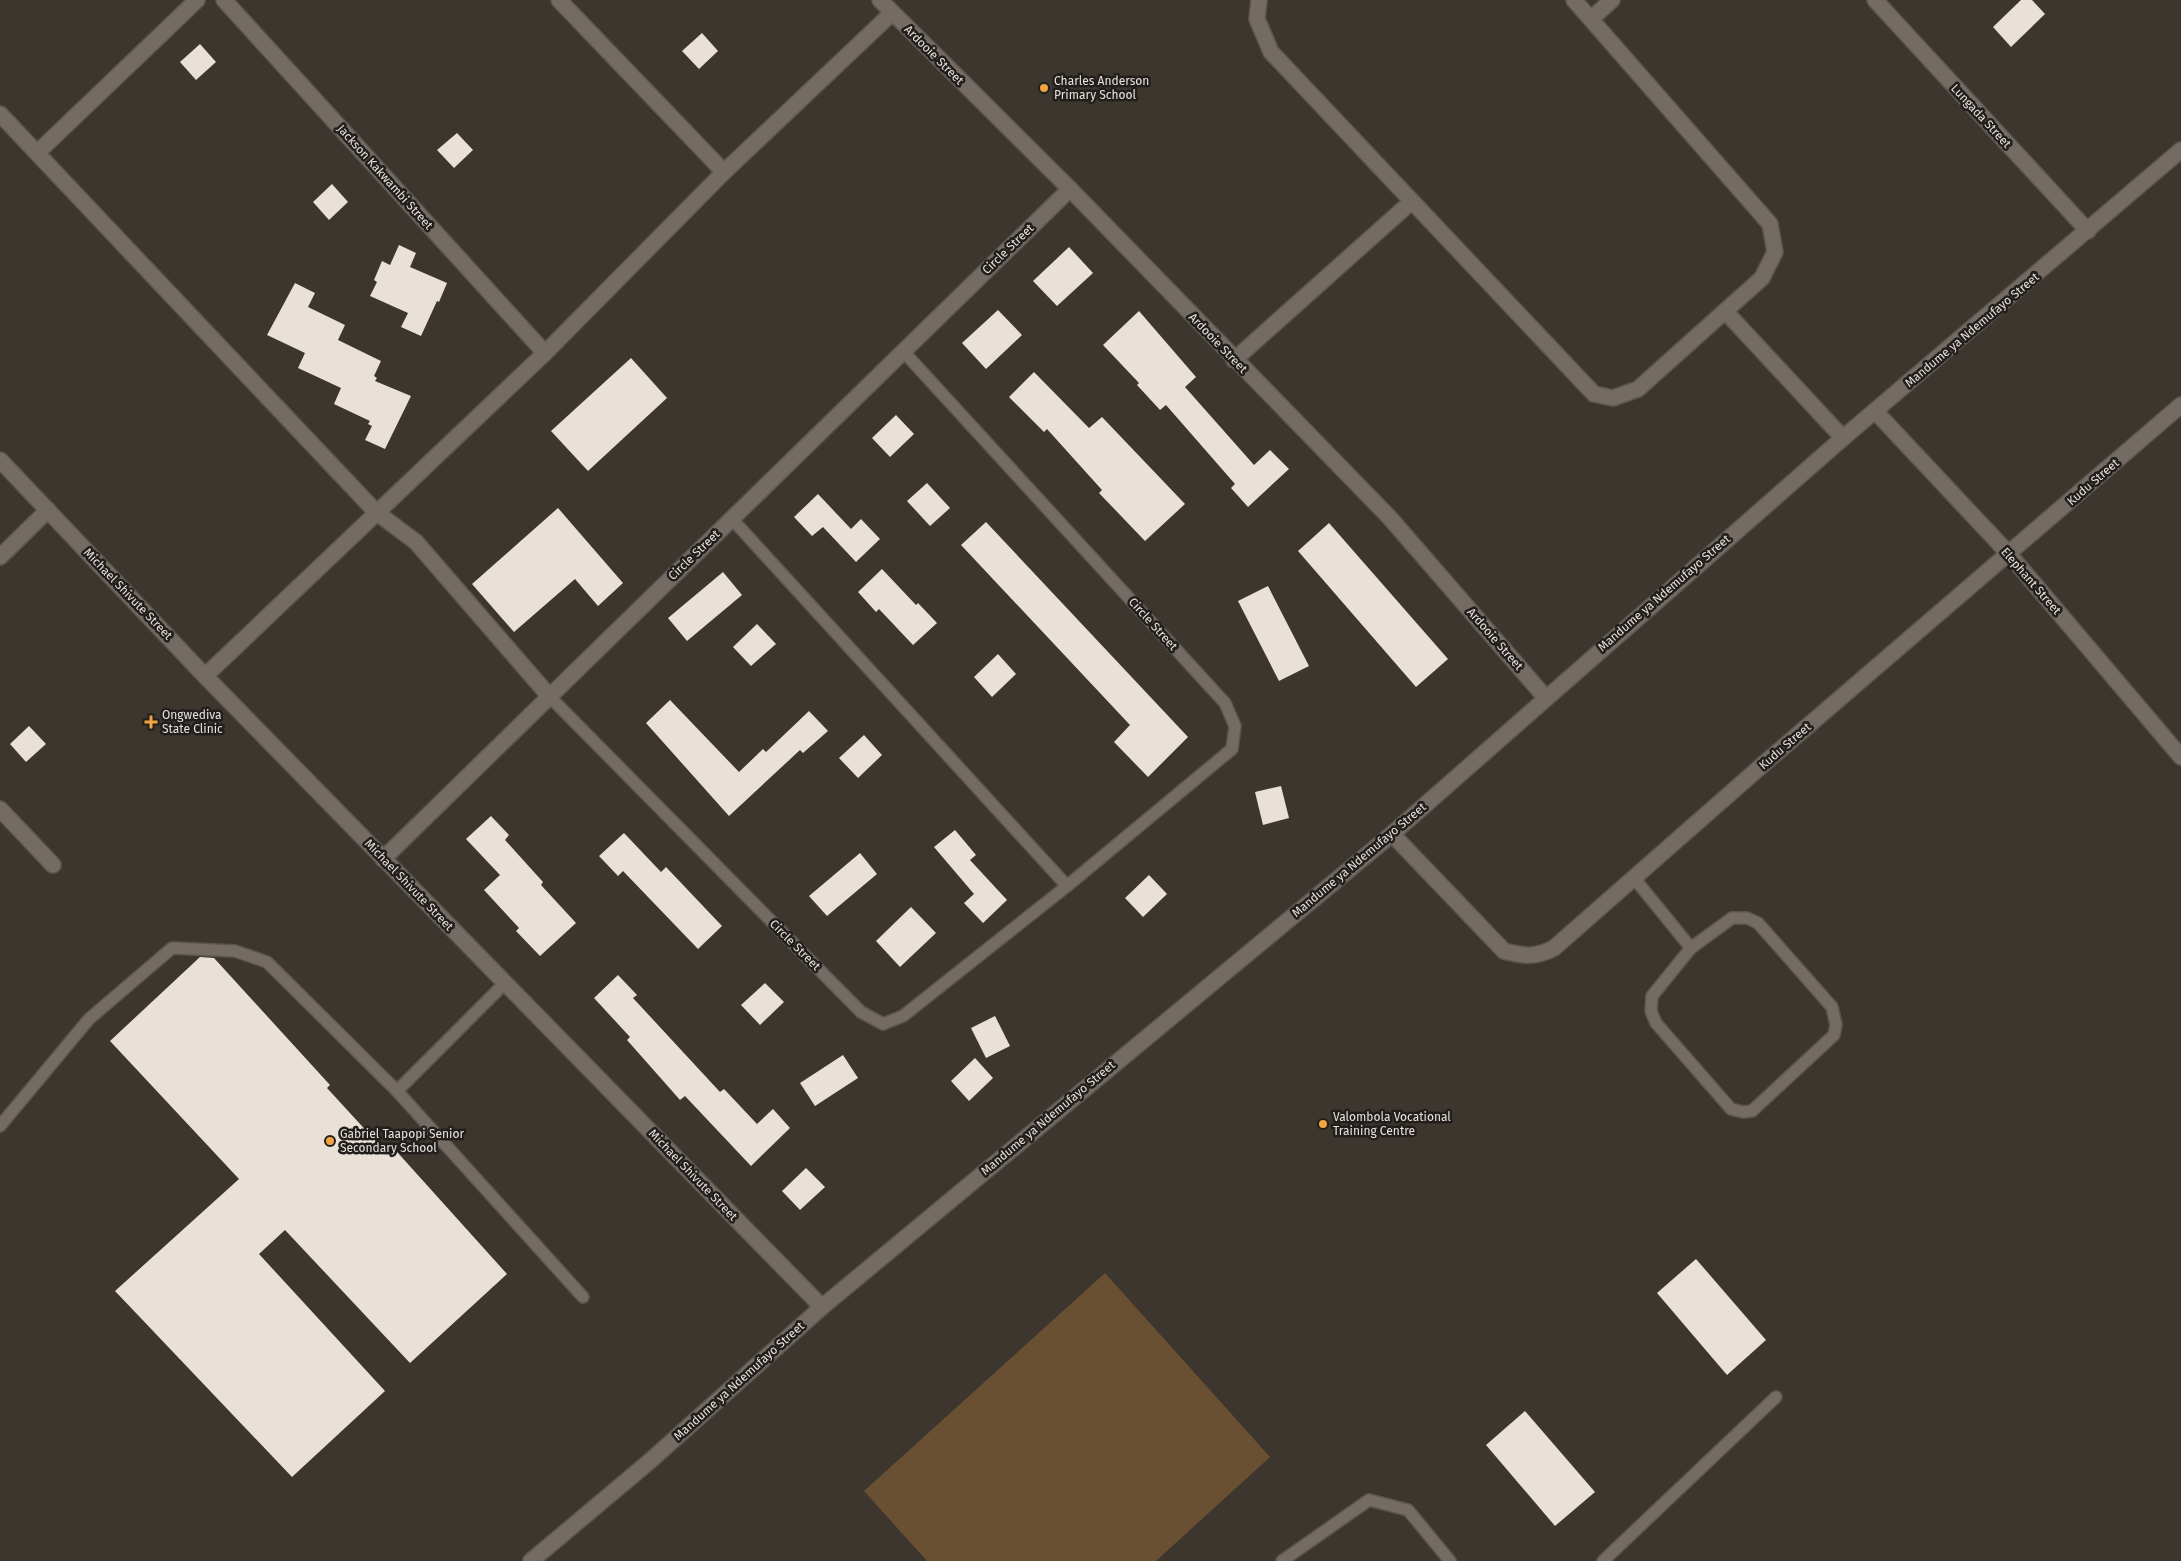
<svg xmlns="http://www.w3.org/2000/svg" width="2181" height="1561" font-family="'Fira Sans',sans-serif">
<rect width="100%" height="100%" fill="#3d362f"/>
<path fill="#695033" d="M1105 1273 1270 1457 1156 1561H927L864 1491Z"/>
<g fill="#e9e0d7">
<path d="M2021 0H2032L2045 14 2011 47 1993 27Z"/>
<path d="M702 33 718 51 699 69 682 51Z"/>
<path d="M200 44 216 62 196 80 180 62Z"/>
<path d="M457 133 473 150 454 168 437 150Z"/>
<path d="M332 184 348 202 329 220 313 202Z"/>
<path d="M399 245 416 253 410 267 447 283 439 302 437 301 421 336 401 327 408 313 370 296 377 282 374 280 382 261 390 265Z"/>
<path d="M1069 247 1093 273 1057 306 1033 281Z"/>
<path d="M295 283 315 293 308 307 345 325 338 340 381 361 374 376 377 378 375 381 411 396 385 449 365 440 372 426 368 424 370 421 334 404 341 388 298 368 305 353 267 335Z"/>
<path d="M998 310 1022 335 986 369 962 343Z"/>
<path d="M1139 311 1196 377 1185 387 1254 465 1270 450 1289 469 1248 507 1231 488 1235 484 1166 405 1160 410 1137 385 1139 383 1103 345Z"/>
<path d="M631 358 667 398 588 471 551 431Z"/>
<path d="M1034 372 1089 428 1102 417 1185 504 1145 541 1099 493 1102 490 1047 429 1044 432 1009 397Z"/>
<path d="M896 415 914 434 890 457 872 438Z"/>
<path d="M927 483 950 508 930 526 907 501Z"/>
<path d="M818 494 851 529 861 519 880 539 856 562 823 527 812 536 794 517Z"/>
<path d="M558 508 623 583 598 606 575 579 514 632 472 584Z"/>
<path d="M986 522 1188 737 1148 777 1114 742 1130 725 961 545Z"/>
<path d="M1329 523 1448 659 1416 687 1298 551Z"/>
<path d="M882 569 916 605 918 603 937 623 913 645 879 609 876 612 858 592Z"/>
<path d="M723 572 742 595 687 641 668 618Z"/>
<path d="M1268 586 1309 666 1279 681 1238 601Z"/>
<path d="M757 624 776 644 751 666 733 647Z"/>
<path d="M998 654 1016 674 992 697 974 677Z"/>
<path d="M670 700 739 772 763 749 766 752 809 711 828 731 803 753 800 750 729 816 646 723Z"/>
<path d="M29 726 46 744 26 762 10 744Z"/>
<path d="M864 735 882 755 858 778 839 758Z"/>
<path d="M1281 786 1289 818 1263 825 1255 792Z"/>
<path d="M491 816 509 835 505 840 543 882 541 885 576 923 540 956 516 931 519 928 484 890 500 875 466 839Z"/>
<path d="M955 830 976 855 970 860 1007 900 983 923 964 903 974 894 934 847Z"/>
<path d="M624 833 661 872 666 867 722 926 698 949 623 871 618 876 599 856Z"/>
<path d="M860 853 877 874 827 916 809 896Z"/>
<path d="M1149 875 1167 894 1143 917 1125 898Z"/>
<path d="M911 907 936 933 900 967 876 941Z"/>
<path d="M200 957 214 958 330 1085 327 1088 383 1149 389 1143 507 1274 410 1363 285 1230 259 1254 385 1391 292 1477 115 1291 239 1179 110 1041Z"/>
<path d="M618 975 637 995 633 998 720 1092 724 1089 757 1124 773 1109 790 1128 751 1166 685 1096 680 1100 627 1040 630 1037 594 998Z"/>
<path d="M765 983 784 1002 760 1025 741 1005Z"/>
<path d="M995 1016 1010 1046 986 1058 971 1028Z"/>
<path d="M843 1055 858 1078 815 1106 800 1083Z"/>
<path d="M975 1058 993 1078 969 1101 951 1081Z"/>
<path d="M806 1168 825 1187 800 1210 782 1191Z"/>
<path d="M1696 1259 1766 1340 1727 1375 1657 1293Z"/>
<path d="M1525 1411 1595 1492 1555 1526 1486 1445Z"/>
</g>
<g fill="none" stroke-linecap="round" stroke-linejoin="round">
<g stroke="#5a554f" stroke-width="14">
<g id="lane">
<path d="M732 519 1067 886"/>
<path d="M550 697 861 1012 883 1024 903 1016 1067 886 1232 749 1235 726 1225 703 903 351"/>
<path d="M1634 878 1691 948"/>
<path d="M1732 918H1747L1758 923 1832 1007 1836 1025 1834 1035 1752 1111 1743 1112 1731 1109 1656 1023 1651 1011 1652 996 1691 948Z"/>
<path d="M397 1091 583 1297"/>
<path d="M0 1126 89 1019 172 948 235 951 267 962 397 1091 505 983"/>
<path d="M1282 1561 1369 1500 1408 1510 1450 1561"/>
<path d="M1603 1561 1776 1397"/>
</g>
</g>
<g stroke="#5a554f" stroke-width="18">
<g id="street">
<path d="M224 0 545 353"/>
<path d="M559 0 724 172"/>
<path d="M880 0 1070 189 1390 518 1545 697"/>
<path d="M1259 0 1257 19 1271 52 1594 394 1613 398 1638 389 1762 278 1775 252 1770 224 1574 0"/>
<path d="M1875 0 2088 231"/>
<path d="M1592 18 1612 0"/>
<path d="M0 114 376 512 416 542 550 697"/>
<path d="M37 153 197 0"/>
<path d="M1725 311 1843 438"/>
<path d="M1234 360 1411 202"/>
<path d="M1875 411 2009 554 2181 757"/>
<path d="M0 460 205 676 822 1307"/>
<path d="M0 557 48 510"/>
<path d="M205 676 545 353 724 172 892 13"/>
<path d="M0 809 53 865"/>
<path d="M1392 834 1504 951C1523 956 1535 958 1554 948L1767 761 2181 405"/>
<path d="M383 859 1070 189"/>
<path d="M531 1561 650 1461 822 1307 1392 834 1843 438 2181 150"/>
</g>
</g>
<use href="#lane" stroke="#746c64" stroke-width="11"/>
<use href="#street" stroke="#746c64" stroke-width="15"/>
</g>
<g fill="#f3a442" stroke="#211e1b" stroke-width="2">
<circle cx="1044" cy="88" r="5"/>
<path d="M148.5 714.5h5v5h5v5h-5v5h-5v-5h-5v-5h5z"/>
<circle cx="1323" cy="1124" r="5"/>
<circle cx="330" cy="1141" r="5"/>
</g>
<g text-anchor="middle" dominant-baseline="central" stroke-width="5" stroke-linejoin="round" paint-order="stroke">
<g font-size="12" fill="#e6e2de" stroke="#211e1b">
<text transform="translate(934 55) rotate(45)">Ardooie Street</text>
<text transform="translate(1981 116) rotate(47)">Lungada Street</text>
<text transform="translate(385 177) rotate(48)">Jackson Kakwambi Street</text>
<text transform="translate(1008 249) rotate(-44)">Circle Street</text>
<text transform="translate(1972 330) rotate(-40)">Mandume ya Ndemufayo Street</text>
<text transform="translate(1218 343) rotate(46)">Ardooie Street</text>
<text transform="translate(2093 482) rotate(-41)">Kudu Street</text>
<text transform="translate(694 555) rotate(-44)">Circle Street</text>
<text transform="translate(2031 581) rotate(49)">Elephant Street</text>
<text transform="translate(1664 593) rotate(-41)">Mandume ya Ndemufayo Street</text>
<text transform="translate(128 594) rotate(46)">Michael Shivute Street</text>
<text transform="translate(1153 624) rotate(48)">Circle Street</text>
<text transform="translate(1495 639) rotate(49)">Ardooie Street</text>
<text transform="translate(1785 746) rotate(-41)">Kudu Street</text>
<text transform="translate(1359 860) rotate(-40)">Mandume ya Ndemufayo Street</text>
<text transform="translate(409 885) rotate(46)">Michael Shivute Street</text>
<text transform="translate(795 945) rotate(45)">Circle Street</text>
<text transform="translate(1048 1118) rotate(-40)">Mandume ya Ndemufayo Street</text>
<text transform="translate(693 1175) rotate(46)">Michael Shivute Street</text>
<text transform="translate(739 1381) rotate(-42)">Mandume ya Ndemufayo Street</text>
</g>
<g font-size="12" fill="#e6e2de" stroke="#211e1b" text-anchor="start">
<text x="1054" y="81">Charles Anderson<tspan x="1054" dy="14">Primary School</tspan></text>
<text x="162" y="715">Ongwediva<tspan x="162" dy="14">State Clinic</tspan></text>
<text x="1333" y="1117">Valombola Vocational<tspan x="1333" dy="14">Training Centre</tspan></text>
<text x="340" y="1134">Gabriel Taapopi Senior<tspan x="340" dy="14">Secondary School</tspan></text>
</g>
</g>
</svg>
